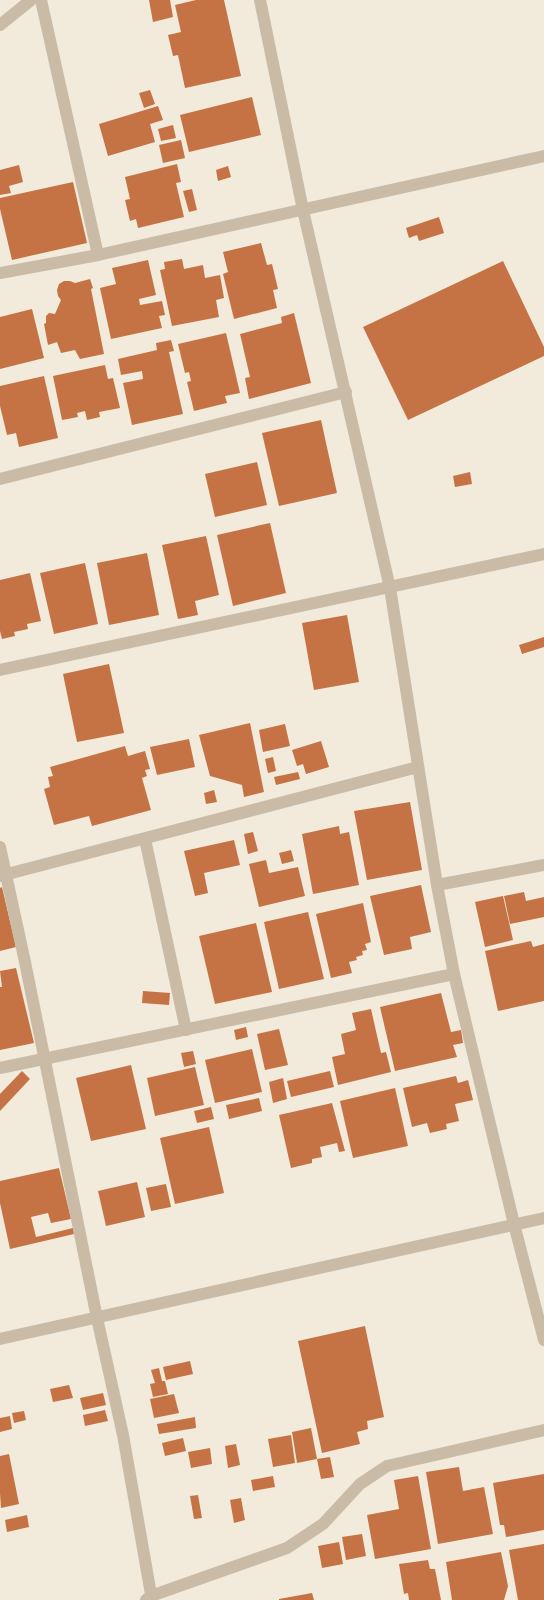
<svg xmlns="http://www.w3.org/2000/svg" width="544" height="1600" font-family="'Open Sans',sans-serif">
<rect width="100%" height="100%" fill="#f2eadb"/>
<g fill="#c57345">
<path d="M149 0H170L173 17 153 22Z"/>
<path d="M196 0H224L241 76 185 88 178 55 173 56 168 35 181 32 175 5Z"/>
<path d="M150 90 155 104 144 108 139 93Z"/>
<path d="M252 97 261 135 189 152 180 115Z"/>
<path d="M158 106 163 120 150 124 155 142 108 156 99 124Z"/>
<path d="M173 125 176 138 161 141 158 129Z"/>
<path d="M181 140 185 158 163 163 159 145Z"/>
<path d="M177 164 181 182 176 183 184 217 138 228 136 219 130 221 125 200 130 199 125 177Z"/>
<path d="M19 165 23 182 9 186 11 193 0 195V170Z"/>
<path d="M228 166 231 177 218 181 216 170Z"/>
<path d="M73 182 87 243 12 260 0 209V198Z"/>
<path d="M192 189 197 210 189 212 183 191Z"/>
<path d="M439 217 444 233 419 241 417 235 409 238 406 228Z"/>
<path d="M261 243 267 265 272 264 278 289 273 290 277 308 234 319 223 274 228 272 223 252Z"/>
<path d="M182 259 184 269 203 265 205 278 220 275 224 298 216 300 219 317 172 326 160 270 165 269 164 262Z"/>
<path d="M148 260 156 295 139 299 140 305 162 301 165 315 159 316 162 328 111 339 100 288 116 284 112 268Z"/>
<path d="M503 261 544 347V356L408 420 363 327Z"/>
<path d="M90 279 93 288 91 289 104 354 80 359 75 350 61 353 57 342 48 345 44 324 46 323V316L49 313 55 314 61 300 58 296 57 290 59 284 64 281H70L75 283Z"/>
<path d="M32 309 44 358 0 369V317Z"/>
<path d="M294 313 311 383 249 399 245 378 250 377 240 334 282 323 281 317Z"/>
<path d="M226 333 240 393 225 396 227 403 194 411 187 382 191 381 189 372 185 373 178 344Z"/>
<path d="M171 340 174 351 169 352 183 414 132 425 123 383 143 379 142 371 121 375 118 359 157 350 156 343Z"/>
<path d="M105 365 108 379 113 378 120 408 99 412 100 417 87 420 85 411 77 413 78 417 62 420 53 376Z"/>
<path d="M44 376 58 438 19 447 16 433 7 435 0 406V386Z"/>
<path d="M321 420 337 493 279 506 262 433Z"/>
<path d="M257 462 267 505 215 517 205 474Z"/>
<path d="M470 472 472 484 455 487 453 476Z"/>
<path d="M270 523 286 593 233 606 217 535Z"/>
<path d="M206 536 219 595 195 601 198 615 178 619 162 545Z"/>
<path d="M147 553 159 615 109 625 97 563Z"/>
<path d="M85 563 98 624 54 634 40 573Z"/>
<path d="M30 573 41 621 27 624 28 629 14 632 15 636 2 639 0 631V580Z"/>
<path d="M347 615 359 682 314 690 302 623Z"/>
<path d="M544 637V647L522 654 519 645Z"/>
<path d="M109 664 124 733 77 742 63 674Z"/>
<path d="M250 723 264 792 244 797 242 785 210 776 199 735Z"/>
<path d="M285 724 290 746 263 752 259 730Z"/>
<path d="M189 739 195 767 157 775 150 747Z"/>
<path d="M321 741 329 767 306 774 303 764 297 766 292 750Z"/>
<path d="M125 746 128 756 145 751 150 769 145 770 147 776 142 778 151 810 92 826 89 816 54 825 44 789 50 787 48 777 53 776 50 767Z"/>
<path d="M273 757 276 771 268 773 265 759Z"/>
<path d="M298 772 300 779 276 785 274 777Z"/>
<path d="M214 790 217 802 206 804 204 793Z"/>
<path d="M410 802 422 870 367 880 354 811Z"/>
<path d="M339 826 340 834 349 832 359 885 313 894 302 834Z"/>
<path d="M253 832 258 851 248 854 244 834Z"/>
<path d="M234 840 240 865 204 873 208 893 195 896 184 851Z"/>
<path d="M291 850 294 861 282 864 279 853Z"/>
<path d="M266 860 269 873 298 867 305 896 259 907 249 864Z"/>
<path d="M421 885 431 932 410 937 412 949 384 955 370 896Z"/>
<path d="M2 887 16 947 0 951V888Z"/>
<path d="M524 892 526 901 544 897V917L510 924 504 896Z"/>
<path d="M503 896 513 940 485 947 475 902Z"/>
<path d="M363 903 371 942 365 944 367 950 362 951 363 955 356 957 357 960 349 962 352 973 331 978 316 914Z"/>
<path d="M308 912 324 979 279 989 264 922Z"/>
<path d="M256 923 272 992 215 1004 199 936Z"/>
<path d="M531 941 533 947 544 944V1001L498 1011 485 951Z"/>
<path d="M16 968 34 1043 0 1050V987H2L0 971Z"/>
<path d="M143 991 170 993 169 1005 142 1003Z"/>
<path d="M441 993 451 1032 461 1030 463 1043 453 1045 457 1057 395 1071 380 1007Z"/>
<path d="M371 1009 381 1053 386 1052 391 1072 338 1085 332 1057 345 1054 341 1034 356 1030 352 1013Z"/>
<path d="M246 1027 248 1037 236 1040 234 1030Z"/>
<path d="M279 1029 288 1065 265 1070 257 1034Z"/>
<path d="M252 1049 262 1092 215 1103 205 1060Z"/>
<path d="M193 1051 196 1064 184 1067 181 1053Z"/>
<path d="M131 1065 146 1129 91 1141 76 1078Z"/>
<path d="M195 1067 204 1105 155 1116 147 1078Z"/>
<path d="M22 1071 30 1079 0 1111V1094Z"/>
<path d="M330 1071 334 1087 291 1097 287 1081Z"/>
<path d="M456 1076 458 1083 468 1080 473 1100 455 1104 459 1121 446 1124 447 1129 430 1133 427 1123 412 1127 403 1088Z"/>
<path d="M283 1078 287 1099 273 1103 269 1082Z"/>
<path d="M395 1088 408 1146 353 1158 340 1101Z"/>
<path d="M259 1098 262 1111 229 1119 226 1105Z"/>
<path d="M332 1103 345 1151 339 1152 337 1143 320 1147 322 1157 312 1159V1163L291 1168 279 1115Z"/>
<path d="M211 1107 214 1119 197 1123 194 1111Z"/>
<path d="M209 1127 224 1193 175 1204 160 1138Z"/>
<path d="M59 1168 71 1219 51 1223 48 1213 31 1217 36 1237 73 1228 74 1234 10 1249 0 1203V1181Z"/>
<path d="M137 1182 145 1217 106 1226 98 1191Z"/>
<path d="M166 1184 171 1207 151 1211 146 1188Z"/>
<path d="M365 1326 384 1417 367 1421 368 1429 357 1432 360 1444 322 1453 298 1341Z"/>
<path d="M190 1361 193 1374 166 1380 163 1367Z"/>
<path d="M159 1368 162 1381H165L168 1394 153 1397 150 1384 155 1383 151 1370Z"/>
<path d="M69 1385 73 1398 53 1402 50 1389Z"/>
<path d="M103 1393 106 1405 83 1410 80 1398Z"/>
<path d="M174 1394 179 1413 154 1418 150 1399Z"/>
<path d="M105 1410 108 1421 85 1426 83 1415Z"/>
<path d="M24 1411 26 1420 14 1423 12 1413Z"/>
<path d="M10 1416 12 1429 0 1432V1418Z"/>
<path d="M195 1417 196 1428 159 1434 157 1424Z"/>
<path d="M311 1428 317 1459 297 1463 292 1432Z"/>
<path d="M291 1435 295 1463 273 1467 268 1439Z"/>
<path d="M183 1438 186 1451 165 1456 162 1443Z"/>
<path d="M236 1444 240 1465 228 1468 225 1446Z"/>
<path d="M210 1448 212 1464 191 1468 188 1452Z"/>
<path d="M9 1454 19 1504 1 1508 0 1493 6 1492 0 1493V1456Z"/>
<path d="M330 1457 334 1477 321 1479 317 1459Z"/>
<path d="M459 1467 463 1491 484 1487 493 1534 438 1544 426 1472Z"/>
<path d="M544 1474V1530L506 1537 504 1525H500L493 1483Z"/>
<path d="M273 1476 275 1487 253 1491 251 1480Z"/>
<path d="M418 1476 431 1549 375 1559 367 1515 399 1509 394 1480Z"/>
<path d="M198 1495 202 1518 194 1519 190 1496Z"/>
<path d="M241 1498 245 1520 234 1523 230 1500Z"/>
<path d="M27 1515 29 1527 7 1532 5 1520Z"/>
<path d="M362 1534 366 1556 346 1560 342 1537Z"/>
<path d="M339 1542 343 1564 322 1568 318 1546Z"/>
<path d="M544 1544V1600H518L509 1550Z"/>
<path d="M501 1552 508 1586 504 1600H452L446 1562Z"/>
<path d="M428 1560 430 1569H435L441 1600H409L408 1593 404 1594 399 1564Z"/>
<path d="M312 1593 314 1600H279V1599Z"/>
</g>
<g fill="none" stroke-linecap="round" stroke-linejoin="round">
<g stroke="#cabba7" stroke-width="12">
<path d="M41 0 98 255"/>
<path d="M260 0 303 210 390 588 437 885 454 974 514 1224 544 1340"/>
<path d="M0 25 31 0"/>
<path d="M0 273 98 255 544 156"/>
<path d="M0 479 346 392"/>
<path d="M0 670 544 554"/>
<path d="M145 839 186 1030"/>
<path d="M0 847 25 962 97 1318 123 1435 152 1600"/>
<path d="M0 876 418 767"/>
<path d="M437 885 544 865"/>
<path d="M0 1068 454 974"/>
<path d="M0 1339 544 1218"/>
<path d="M146 1600 151 1596 287 1548 323 1524 360 1484 387 1466 544 1430"/>
</g>
</g>
</svg>
